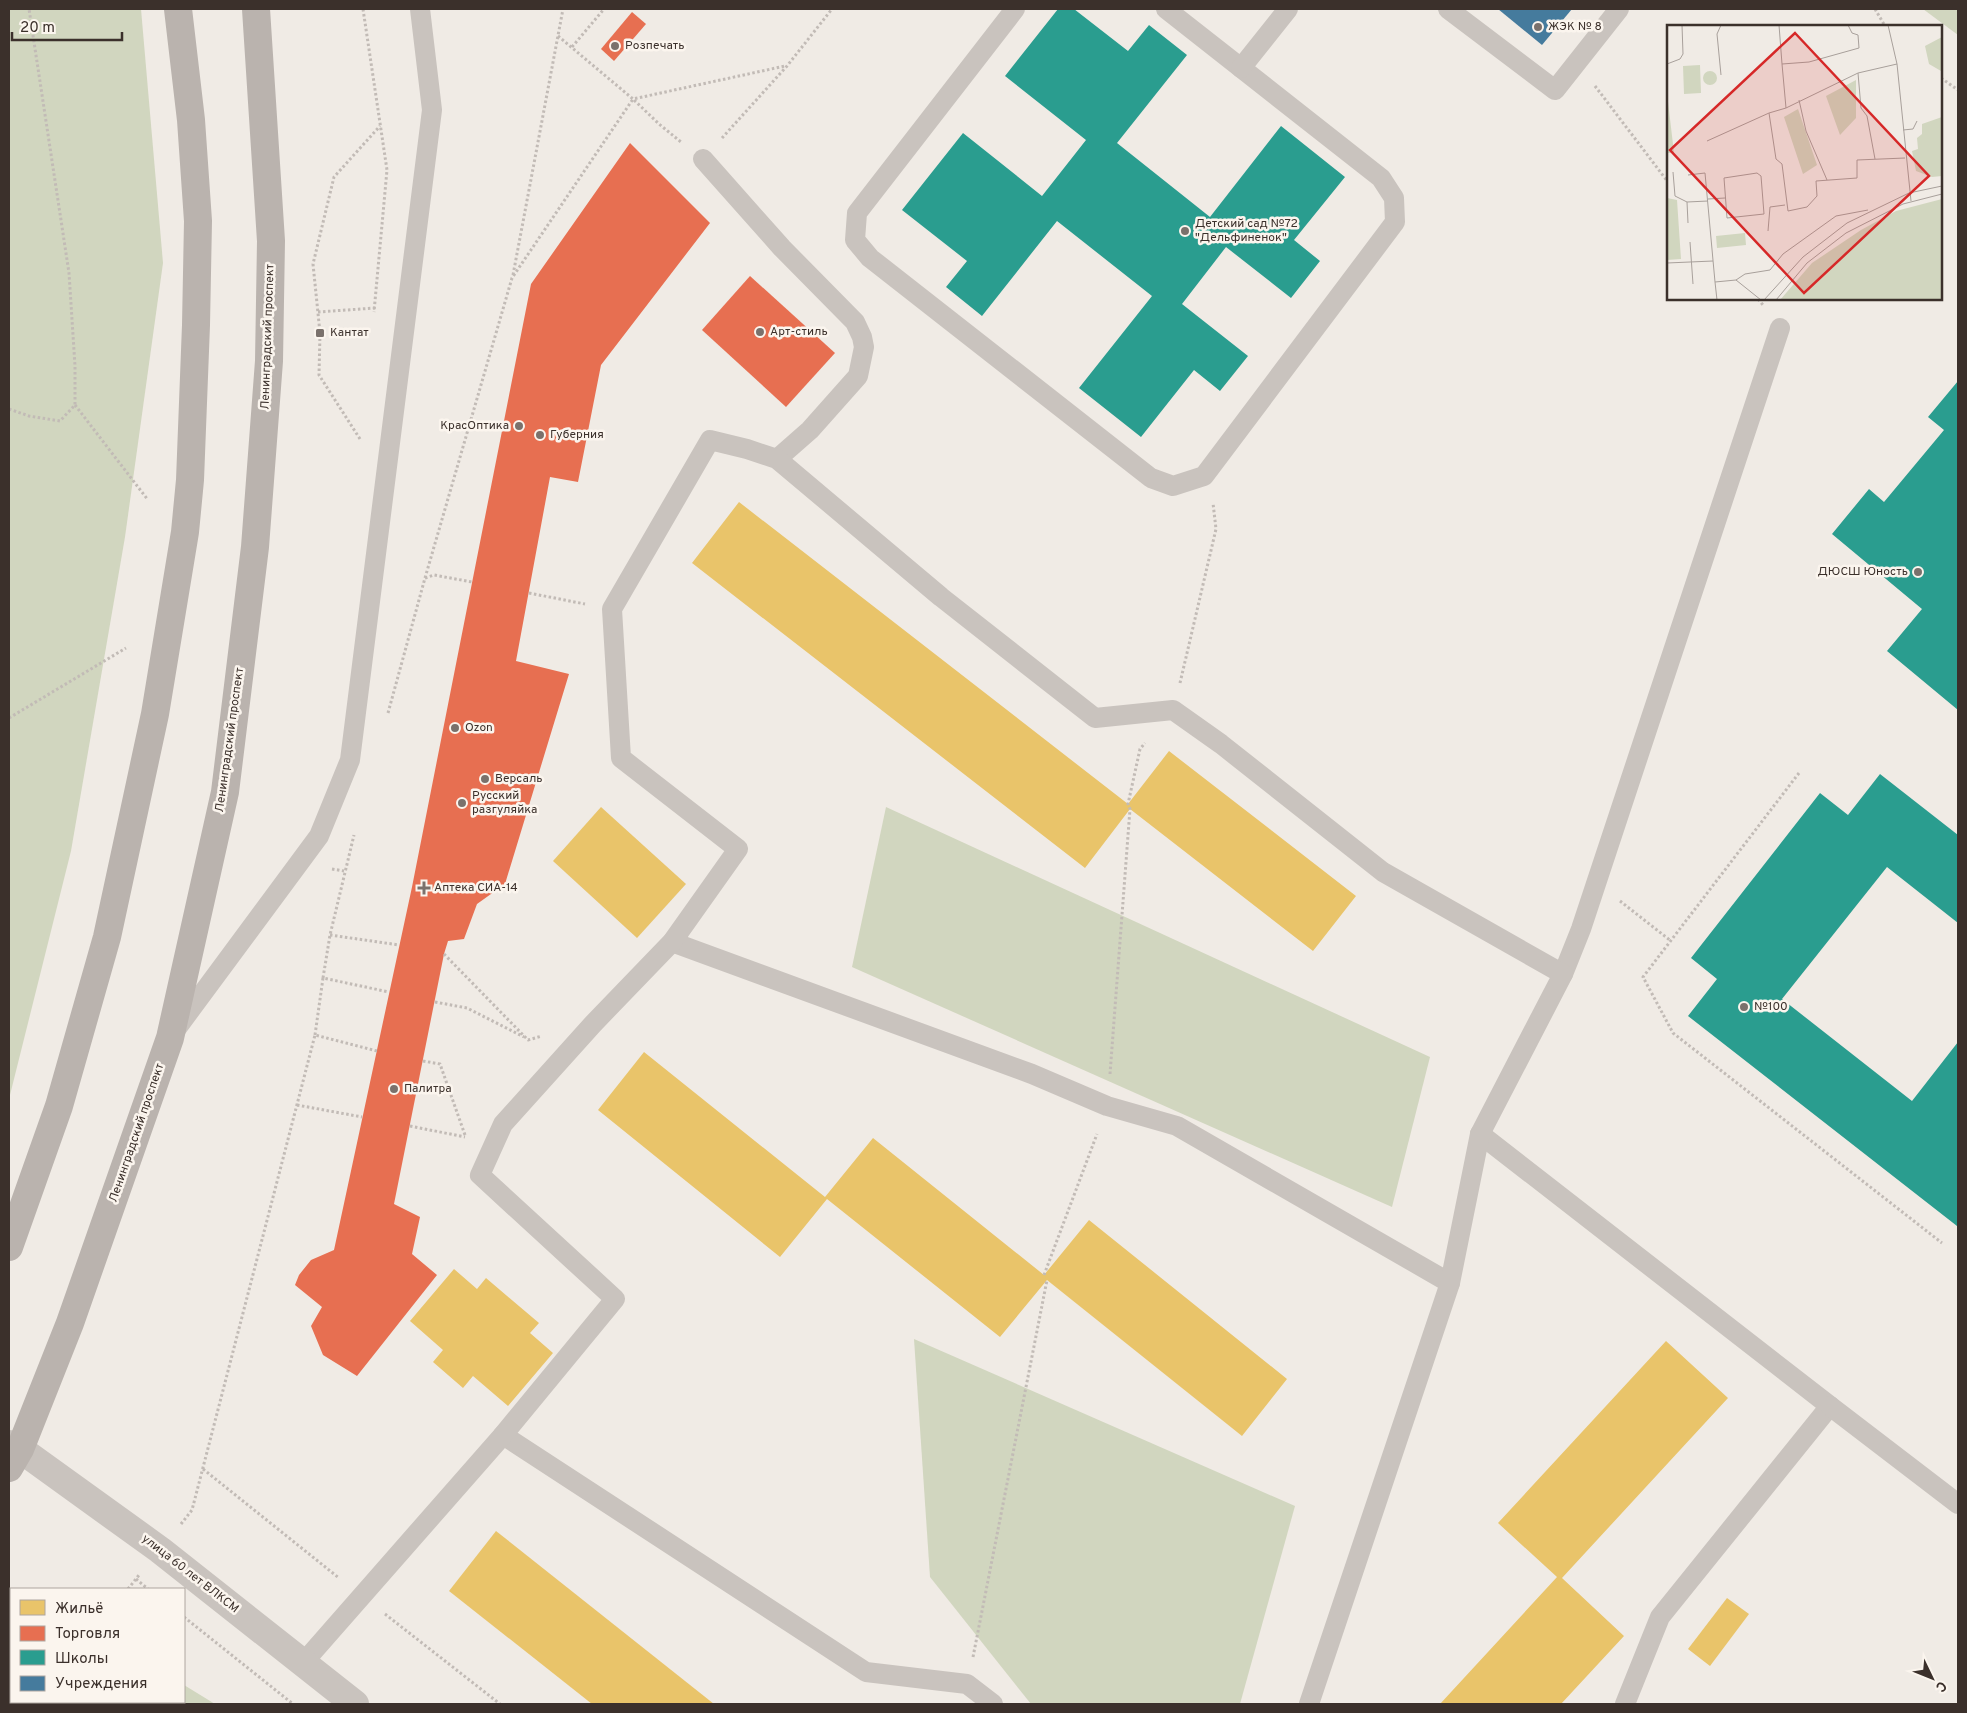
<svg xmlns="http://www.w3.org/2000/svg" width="1967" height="1713" font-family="Overpass,sans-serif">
<rect width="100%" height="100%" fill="#f0ebe5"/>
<g fill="#d1d6bf">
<path d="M9 9H141L163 263 125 537 71 851 9 1099Z"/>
<path d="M1923 9H1958V35Z"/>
<path d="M886 807 1430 1057 1392 1207 852 967Z"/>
<path d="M914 1339 1295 1506 1240 1704H1031L930 1577Z"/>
<path d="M184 1685 215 1704H19L23 1702H184Z"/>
</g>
<g fill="#e9c46a">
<path d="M739 502 1128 804 1169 751 1356 896 1313 951 1130 809 1085 868 692 563Z"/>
<path d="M601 807 686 884 637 938 553 861Z"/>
<path d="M644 1052 825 1197 873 1138 1044 1275 1089 1220 1287 1379 1242 1436 1047 1280 1000 1337 827 1199 780 1257 598 1110Z"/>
<path d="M454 1269 477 1289 486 1278 539 1323 530 1333 553 1353 508 1406 473 1376 463 1388 433 1362 443 1350 410 1321Z"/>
<path d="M1666 1341 1728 1398 1562 1578 1624 1636 1561 1704H1440L1557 1577 1498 1523Z"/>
<path d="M496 1531 714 1704H592L449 1591Z"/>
<path d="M1727 1598 1749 1614 1710 1666 1688 1649Z"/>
</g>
<g fill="#e76f51">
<path d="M632 12 646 24 614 61 601 49Z"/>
<path d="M630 143 710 223 601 365 578 482 550 477 516 661 569 674 505 884 477 904 464 939 448 941 444 954 394 1204 420 1217 412 1254 437 1275 357 1376 323 1355 311 1326 322 1307 295 1285 299 1275 311 1260 334 1250 412 887 531 284Z"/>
<path d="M750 276 835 353 786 407 702 330Z"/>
</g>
<g fill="#2a9d8f">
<path d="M1058 9H1074L1128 51 1149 25 1187 55 1117 143 1210 217 1281 126 1345 177 1294 240 1320 261 1291 298 1226 247 1182 304 1248 356 1220 391 1194 370 1141 437 1079 388 1152 296 1057 221 982 316 946 287 967 261 902 210 963 133 1042 196 1086 140 1005 76Z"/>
<path d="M1958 381V710L1887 651 1922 609 1832 534 1869 489 1884 502 1944 430 1928 417Z"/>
<path d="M1880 774 1958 835V923L1887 867 1782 999 1912 1101 1958 1042 1957 1226 1688 1016 1717 979 1691 958 1820 793 1848 815Z"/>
</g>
<path fill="#457b9d" d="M1498 9H1572L1542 45Z"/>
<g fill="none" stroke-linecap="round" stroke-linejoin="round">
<g stroke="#c2bbb6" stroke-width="3" stroke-dasharray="2.5 2.5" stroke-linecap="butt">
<path d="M363 9 387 170 374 312"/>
<path d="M1875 9 1885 26"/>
<path d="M558 36 633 99 785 66"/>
<path d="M572 47 604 9"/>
<path d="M1941 78 1958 90"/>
<path d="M1595 86 1668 182"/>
<path d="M722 138 787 66 832 9"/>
<path d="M513 275 563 9"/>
<path d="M1758 299 1763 305"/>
<path d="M318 312 375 308"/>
<path d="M75 405 148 500"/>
<path d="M9 409 29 416 60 421 75 405V366L69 273 29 9"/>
<path d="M360 439 319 375 320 333 313 264 334 177 380 126"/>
<path d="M425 578 512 278 633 99 659 124 681 142"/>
<path d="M529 593 585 604"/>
<path d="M1180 683 1216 529 1213 503"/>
<path d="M388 713 425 578 434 575 472 582"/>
<path d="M9 718 126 648"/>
<path d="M1799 773 1643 977 1673 1033 1942 1243"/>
<path d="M332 869 344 871"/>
<path d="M1620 901 1671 941"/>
<path d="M330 935 399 945"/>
<path d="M444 954 528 1040 542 1036"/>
<path d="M323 978 330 935 354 835"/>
<path d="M435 1002 467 1008 524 1037"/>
<path d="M315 1035 323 978 389 992"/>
<path d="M423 1061 440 1064 465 1135"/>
<path d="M1110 1074 1130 809 1128 804 1140 749 1145 743"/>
<path d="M297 1105 362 1117"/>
<path d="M410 1126 465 1137"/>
<path d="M1044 1275 1097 1134"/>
<path d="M203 1469 339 1578"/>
<path d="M181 1524 192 1510 315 1035 377 1051"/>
<path d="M136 1579 148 1589"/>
<path d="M128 1589 139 1575"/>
<path d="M385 1614 500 1704"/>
<path d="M184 1617 293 1704"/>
<path d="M973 1657 1047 1280"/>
<path d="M9 1665 11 1663"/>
</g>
<g stroke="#c9c3be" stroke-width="20">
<path d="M1015 9 857 213 855 240 870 258 1151 478 1173 486 1204 476 1395 222 1394 198 1381 178 1166 9"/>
<path d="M1448 9 1555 90 1619 9"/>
<path d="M1241 68 1288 9"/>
<path d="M703 159 782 248 855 322 862 337 864 347 858 376 810 430 777 459"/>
<path d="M672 942 1032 1074 1107 1106 1177 1126 1450 1283"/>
<path d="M1563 974 1581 929 1780 328"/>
<path d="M174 1032 319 836 350 760 432 110 420 9"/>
<path d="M1480 1134 1830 1406 1660 1617 1625 1704"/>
<path d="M1830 1406 1958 1504"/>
<path d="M503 1435 866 1672 967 1684 993 1704"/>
<path d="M303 1663 503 1435 615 1299 480 1175 503 1124 593 1024 672 942 738 849 621 758 612 609 710 440 747 449 777 459 941 597 1095 718 1173 710 1221 744 1383 872 1563 974 1480 1134 1450 1283 1309 1704"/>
</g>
<path stroke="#c9c3be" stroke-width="28" d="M9 1444 20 1449 160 1550 355 1704"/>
<g stroke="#bab3ae" stroke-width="28">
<path d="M9 1247 59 1106 107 937 155 714 185 532 190 480 196 325 198 221 191 120 178 9"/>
<path d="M9 1468 20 1449 70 1323 170 1038 225 792 255 547 269 361 271 241 256 9"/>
</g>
</g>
<g fill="#7a716c" stroke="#fbf5ee" stroke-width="2">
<circle cx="1538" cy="27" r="5"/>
<circle cx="615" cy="46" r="5"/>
<circle cx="1185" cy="231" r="5"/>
<circle cx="760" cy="332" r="5"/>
<rect x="315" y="328" width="10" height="10" rx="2.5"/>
<circle cx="519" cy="426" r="5"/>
<circle cx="540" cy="435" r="5"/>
<circle cx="1918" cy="572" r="5"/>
<circle cx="455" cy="728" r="5"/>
<circle cx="485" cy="779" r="5"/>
<circle cx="462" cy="803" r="5"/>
<path d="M421.5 880.5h5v5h5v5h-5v5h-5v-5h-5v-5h5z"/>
<circle cx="1744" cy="1007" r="5"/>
<circle cx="394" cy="1089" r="5"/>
</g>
<g text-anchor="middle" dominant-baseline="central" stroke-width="5" stroke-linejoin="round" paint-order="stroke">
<g font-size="12" fill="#3b302b" stroke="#fbf5ee" text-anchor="start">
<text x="1548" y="27">ЖЭК № 8</text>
<text x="625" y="46">Розпечать</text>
<text x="1195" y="224">Детский сад №72<tspan x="1195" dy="14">"Дельфиненок"</tspan></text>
<text x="770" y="332">Арт-стиль</text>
<text x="330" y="333">Кантат</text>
<text x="509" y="426" text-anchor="end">КрасОптика</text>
<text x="550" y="435">Губерния</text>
<text x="1908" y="572" text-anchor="end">ДЮСШ Юность</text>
<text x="465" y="728">Ozon</text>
<text x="495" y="779">Версаль</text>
<text x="472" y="796">Русский<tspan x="472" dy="14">разгуляйка</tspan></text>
<text x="434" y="888">Аптека СИА-14</text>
<text x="1754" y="1007">№100</text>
<text x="404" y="1089">Палитра</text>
</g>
<g font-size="12" fill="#3b302b" stroke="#fbf5ee">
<text transform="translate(268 337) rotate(-88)">Ленинградский проспект</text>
<text transform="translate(230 740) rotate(-82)">Ленинградский проспект</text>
<text transform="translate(137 1133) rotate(-71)">Ленинградский проспект</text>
<text transform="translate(190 1574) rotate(38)">улица 60 лет ВЛКСМ</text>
</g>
</g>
<g transform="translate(1667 25)">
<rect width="275" height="275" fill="#f0ebe5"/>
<path d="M275 12V51L274 46 262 39 258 21ZM33 40 34 68 17 69 16 41ZM36 53a7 7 0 1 1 14 0a7 7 0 1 1-14 0ZM189 55V93L173 110 159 71ZM0 68 7 128H0ZM131 84 150 140 136 149 117 92ZM275 92V151L265 152 249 146 245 126 251 124 250 113 255 109V99ZM0 173 10 175 14 234 0 235ZM275 174V275H113L145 238 194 205 229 186ZM78 208 79 220 50 223 49 211Z" fill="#d1d6bf"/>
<path fill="none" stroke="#a8a09b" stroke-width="1" d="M54 0 50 9 54 50M112 0 115 39M221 0 230 39 244 176M0 39 13 34 16 29 15 0M230 39 191 48 119 83 102 88 109 134 115 139 121 186 140 182 150 171 149 156 190 153V135L238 133M191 48 194 83 200 91 208 134M132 75 139 106 160 155M119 83 115 39 142 37 192 23 191 10 185 8 181 0M236 105 246 104 250 96M40 116 102 88M6 147 8 171 20 177 41 176M90 148 94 151 97 189 60 193 57 153ZM21 150 38 148 48 257M41 174 58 173M20 177 21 198M101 206 103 182 118 180M23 217 26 259M0 238 46 236M69 255 94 275M50 275 48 257 69 255 78 249 103 245 116 229 169 191 201 185M97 275 136 232 180 198 242 168 275 161M109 275 140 238 179 208 236 179 275 169"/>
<path fill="#d62828" fill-opacity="0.15" stroke="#d62828" stroke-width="2.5" d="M128 8 262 151 137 268 3 125Z"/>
<rect width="275" height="275" fill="none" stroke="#3b302b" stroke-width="2.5"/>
</g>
<rect width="1967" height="1713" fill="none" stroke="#3b302b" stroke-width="20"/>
<rect x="10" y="1588" width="175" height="115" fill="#fbf5ee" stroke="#aea6a0"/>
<rect x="20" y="1600" width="25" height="15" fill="#e9c46a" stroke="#aea6a0"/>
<text x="55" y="1613" font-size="15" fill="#3b302b">Жильё</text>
<rect x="20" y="1626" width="25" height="15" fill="#e76f51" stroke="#aea6a0"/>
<text x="55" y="1638" font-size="15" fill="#3b302b">Торговля</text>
<rect x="20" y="1650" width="25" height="15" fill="#2a9d8f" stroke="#aea6a0"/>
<text x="55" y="1663" font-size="15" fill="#3b302b">Школы</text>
<rect x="20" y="1676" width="25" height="15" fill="#457b9d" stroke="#aea6a0"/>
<text x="55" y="1688" font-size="15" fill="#3b302b">Учреждения</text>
<g transform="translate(1932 1678) rotate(133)" stroke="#fbf5ee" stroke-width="4" paint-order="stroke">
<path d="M0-4L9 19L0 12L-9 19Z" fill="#3b302b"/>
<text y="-8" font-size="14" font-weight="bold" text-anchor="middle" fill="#3b302b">С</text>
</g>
<path d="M12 32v8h110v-8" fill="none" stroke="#3b302b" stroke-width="2.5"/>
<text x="20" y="32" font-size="15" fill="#3b302b" stroke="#fbf5ee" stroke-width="4" paint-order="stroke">20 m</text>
</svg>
